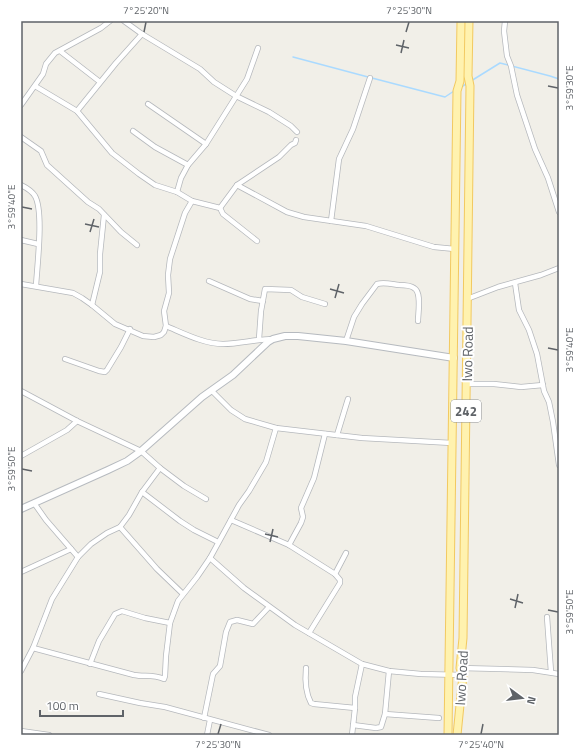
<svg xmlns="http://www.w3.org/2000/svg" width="580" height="756" font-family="'Titillium Web',sans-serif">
<rect width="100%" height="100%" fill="#f1efe8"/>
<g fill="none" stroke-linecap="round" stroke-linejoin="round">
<g stroke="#aadaff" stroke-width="1.5">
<path d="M293 57 368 77"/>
<path d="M372 78 445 97 454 91"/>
<path d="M471 81 500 63 550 76 559 79"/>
<path d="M461 87 468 83"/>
</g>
<g stroke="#b5b8bc" stroke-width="6">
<g id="street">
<path d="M124 21 142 34 200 69 214 82 236 96 269 112 291 126 297 132"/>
<path d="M505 21 504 31 507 56 511 66 517 95 535 149 548 178 559 212"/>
<path d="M60 51 100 82"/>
<path d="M35 86 77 111 112 153 139 174 155 185 177 192 192 201 220 208 223 214 257 241"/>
<path d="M148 104 206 144"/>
<path d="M21 105 43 74 46 64 55 53 101 28 110 21"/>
<path d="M77 111 116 63 142 34"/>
<path d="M133 131 155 147 188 165"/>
<path d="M21 137 41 151 47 165 88 202 99 209 121 232 137 245"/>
<path d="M21 185C27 188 32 191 35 196 44 212 37 267 36 286"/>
<path d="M237 185 287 212 304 217 366 226 434 247 455 249"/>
<path d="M177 192 181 178 188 165 206 144 247 79 258 48"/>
<path d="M220 208 237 185 279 157 291 145 295 143 296 140"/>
<path d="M331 221 339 159 353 129 370 78"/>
<path d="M21 240 38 244"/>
<path d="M209 281 250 299 263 301"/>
<path d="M515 283 519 310 529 330 537 354 544 391 549 402 553 422 559 465"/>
<path d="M21 284 73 293 82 298 92 305 115 324 143 336 154 337 161 335 164 332 166 326 164 311 169 293 168 275 170 259 185 213 192 201"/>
<path d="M467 299 498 287 541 275 559 268"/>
<path d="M92 305 100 272V254L104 215"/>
<path d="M166 326C183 333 204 344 223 344 240 344 256 339 273 339"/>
<path d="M259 339 261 311 265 289 291 290 302 297 325 304"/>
<path d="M346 341 354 317 362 304 377 284C384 282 391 284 399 285 403 285 410 285 414 288 422 292 418 313 418 321"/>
<path d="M65 359 99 371 105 372 107 370 121 347 130 329"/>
<path d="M466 384H494L521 387 543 385"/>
<path d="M21 391 77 421 141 451 160 468 184 486 206 499"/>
<path d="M212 391 231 410 245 419 276 428 362 438 452 443"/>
<path d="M337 435 348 399"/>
<path d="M21 456 67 430 77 421"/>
<path d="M142 492 180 521 194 530 218 542"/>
<path d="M34 503 46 520 78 557"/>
<path d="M231 520 289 545 335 574"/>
<path d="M120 527 157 569 183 594"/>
<path d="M289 545 301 523 303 517 301 508 314 478 325 434"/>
<path d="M210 558 244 588 295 625 362 664 389 671 421 674 463 675"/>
<path d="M21 572 71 549"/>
<path d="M547 617 551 672"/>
<path d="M309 633 340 583V580L335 574 346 553"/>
<path d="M33 648 134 675C144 677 153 674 164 679L165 676 166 656 170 623 178 601 197 577 210 558 239 505 249 491 266 462 276 428"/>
<path d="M90 664 99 641 115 614 122 611 145 618 170 623"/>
<path d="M306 668C305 679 305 692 311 703L314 704 355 708"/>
<path d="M460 668 533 670 559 674"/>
<path d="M21 671 33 648 52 599 78 557 91 544 107 533 120 527 129 515 142 492 160 468"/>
<path d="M99 694 140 703 165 707 269 735"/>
<path d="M385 714 439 718"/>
<path d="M204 718 213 674 220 666 226 632 230 622 237 620 253 624 269 607"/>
<path d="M353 725 376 728 381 727 385 714 389 671"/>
<path d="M21 731 49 735"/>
<path d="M207 735 210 720"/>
<path d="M352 735 355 708V697L362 664"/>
</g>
</g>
<g stroke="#b6babf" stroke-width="8">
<path id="secondary" d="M21 509 108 470 127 461 141 451 202 397 233 375 268 342 273 339 285 336H298L346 341 454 358"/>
</g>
<g stroke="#f2c960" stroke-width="9">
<g id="primary">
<path d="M448 735 457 91 460 81 461 21"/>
<path d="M457 735 463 675 460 668 463 638 470 86 468 76 469 21"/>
</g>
</g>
<use href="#street" stroke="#fff" stroke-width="4.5"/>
<use href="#secondary" stroke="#fff" stroke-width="6"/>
<use href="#primary" stroke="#fff2af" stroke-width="7"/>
</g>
<path fill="none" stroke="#5f6368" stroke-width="1.5" d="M144 32 146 22M406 32 409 22M396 45 409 48M401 53 404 40M548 86 558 88M22 207 32 209M85 224 99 227M90 232 94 219M330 289 344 293M335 298 339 284M548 348 558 350M22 469 32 471M265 534 278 537M270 542 273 529M510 599 523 603M515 608 518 594M548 610 558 612M218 734 221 724M481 734 483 724"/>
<g text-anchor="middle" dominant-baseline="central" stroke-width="4" stroke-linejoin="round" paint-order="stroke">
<rect fill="#fff" stroke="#8f9295" stroke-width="1" x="451" y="400" width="30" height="22" rx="3"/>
<g font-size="13" font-weight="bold" fill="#5f6368">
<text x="466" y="411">242</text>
</g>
<g font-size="14" fill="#5f6368" stroke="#fff">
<text transform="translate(467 354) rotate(-89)">Iwo Road</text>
<text transform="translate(461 678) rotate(-87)">Iwo Road</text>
</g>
</g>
<rect width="580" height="756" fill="none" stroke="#ffffff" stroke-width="44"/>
<g transform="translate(522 698) rotate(105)" stroke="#ffffff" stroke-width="3" paint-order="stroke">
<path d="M0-3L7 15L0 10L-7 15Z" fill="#5f6368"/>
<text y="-6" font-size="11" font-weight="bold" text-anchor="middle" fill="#5f6368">N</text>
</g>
<path d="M40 710v6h83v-6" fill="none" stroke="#5f6368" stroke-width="2"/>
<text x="46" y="710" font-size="12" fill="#5f6368" stroke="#ffffff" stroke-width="3" paint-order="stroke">100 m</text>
<rect x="22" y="22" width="536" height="712" fill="none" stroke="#5f6368" stroke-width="1.5"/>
<g font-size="10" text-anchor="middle" fill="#5f6368">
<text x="146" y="14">7°25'20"N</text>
<text x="409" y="14">7°25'30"N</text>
<text transform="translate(569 88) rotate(-90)" y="4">3°59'30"E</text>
<text transform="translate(11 207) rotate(-90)" y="4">3°59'40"E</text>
<text transform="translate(569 350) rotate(-90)" y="4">3°59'40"E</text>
<text transform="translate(11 469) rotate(-90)" y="4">3°59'50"E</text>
<text transform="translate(569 612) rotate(-90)" y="4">3°59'50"E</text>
<text x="218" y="748">7°25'30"N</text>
<text x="481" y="748">7°25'40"N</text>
</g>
</svg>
